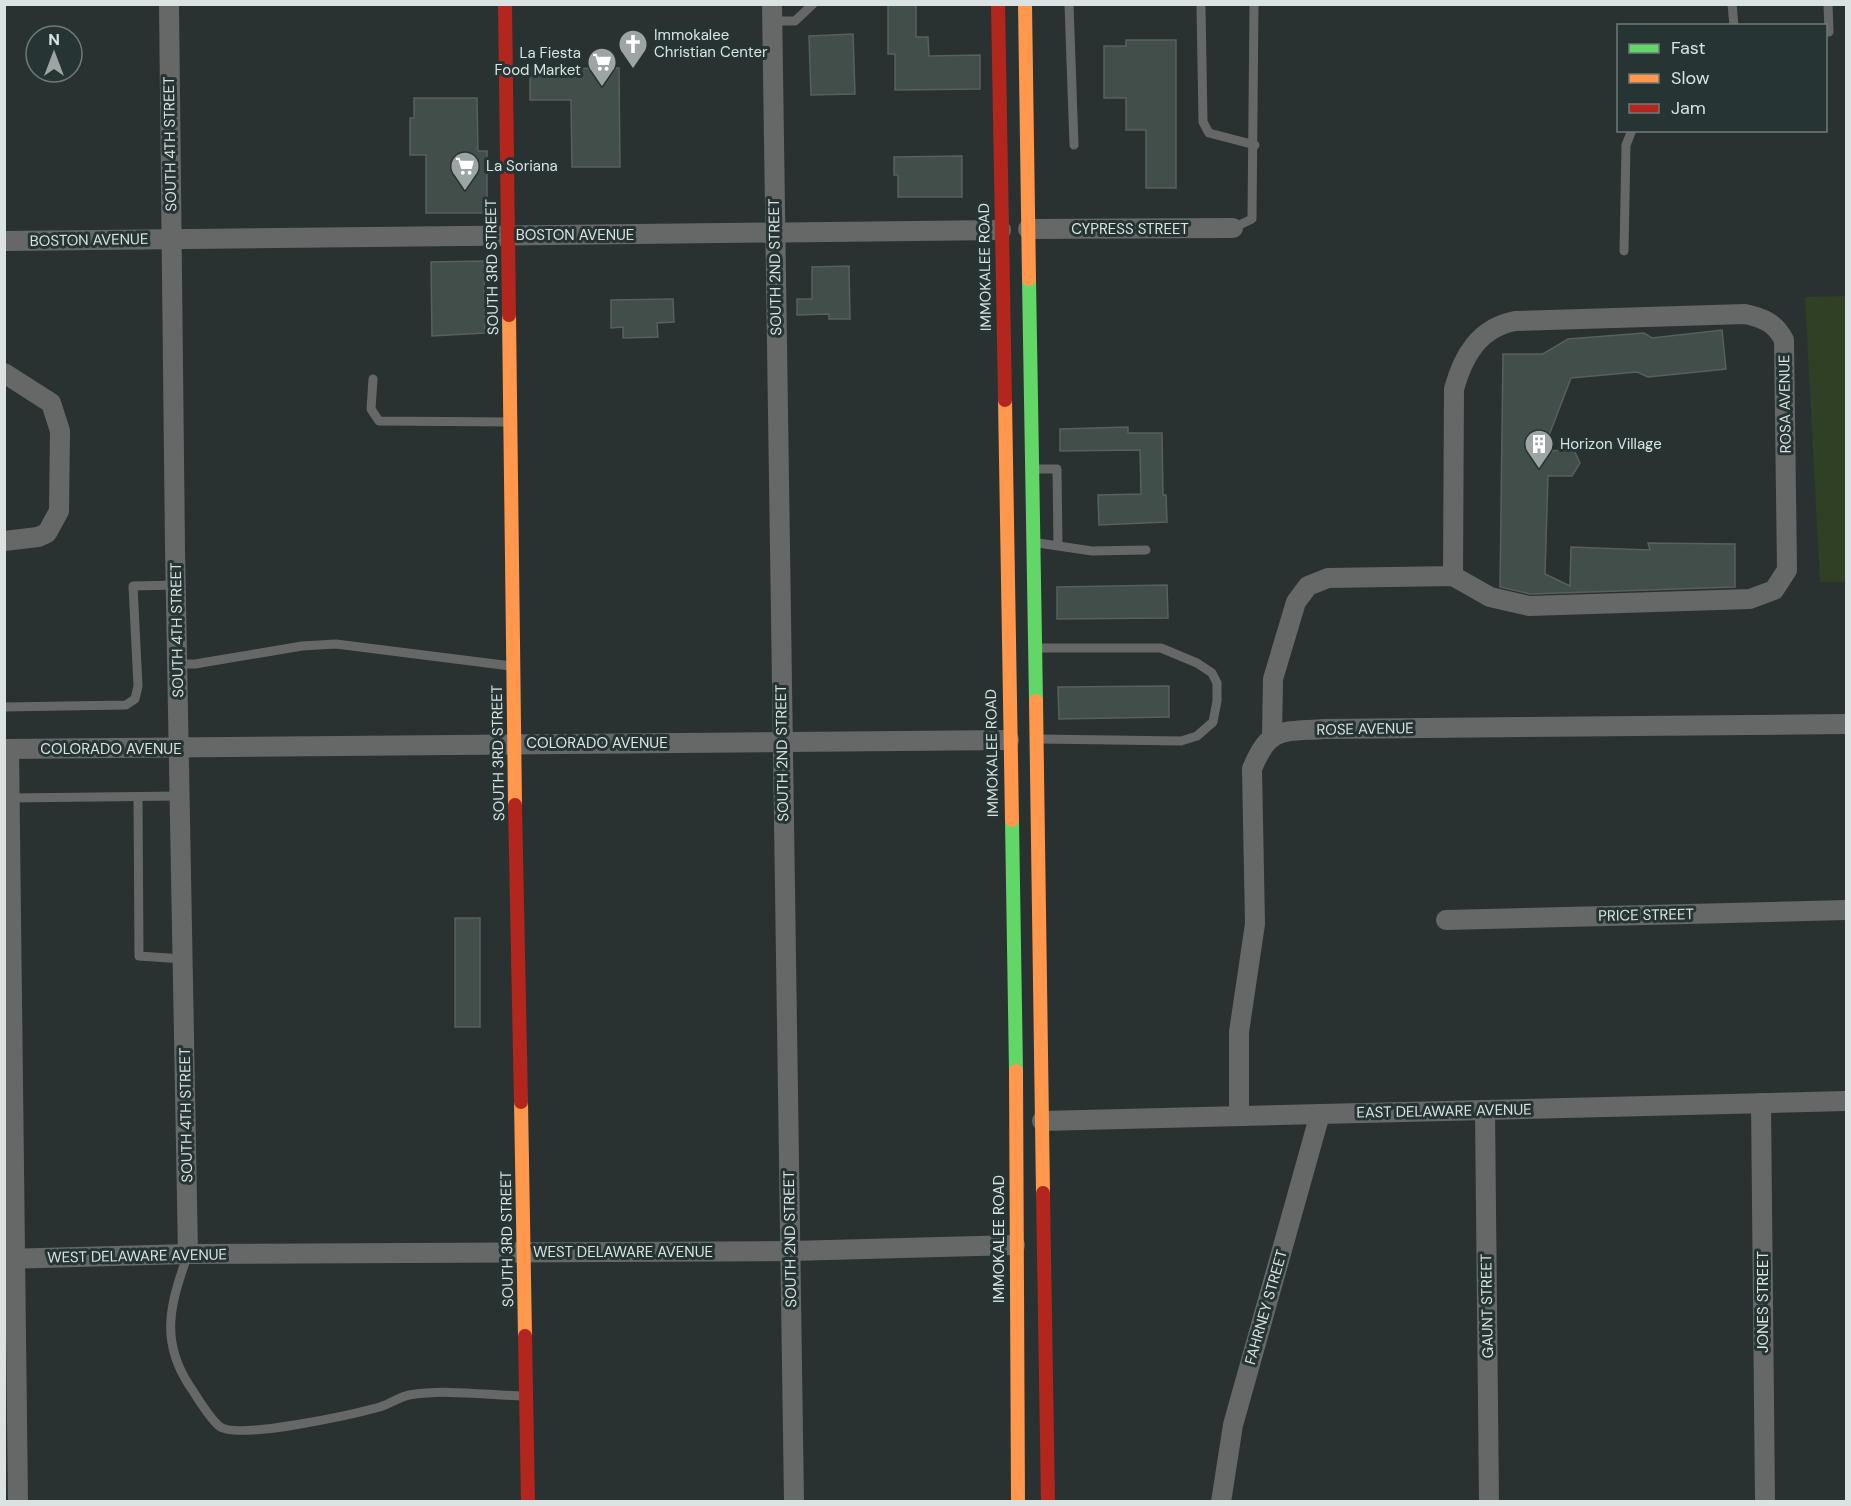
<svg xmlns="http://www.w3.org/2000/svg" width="1851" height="1506" font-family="'DM Sans',sans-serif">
<rect width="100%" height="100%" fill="#2a3131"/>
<path fill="#2f4024" d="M1846 296V582H1820L1805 297Z"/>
<g fill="#414e4a" stroke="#595f5e" stroke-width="1.5">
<path d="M888 4H916V37H928L929 56 980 55V89L895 90V54H888Z"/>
<path d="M853 34 855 94 811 95 809 36Z"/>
<path d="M1126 40H1176V188H1146V130H1126V98H1104V46H1126Z"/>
<path d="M619 68 620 167H572L571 100H530V69Z"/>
<path d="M414 98H477L478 151H487V213H426V155H410V118H414Z"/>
<path d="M962 156V197H898V175H894V157Z"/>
<path d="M484 261 485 333 432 336 431 262Z"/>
<path d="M849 266 850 319H829V314L797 315V299H812V267Z"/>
<path d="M673 299 674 322 657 323 658 337 623 338V327L611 328V300Z"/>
<path d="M1722 330 1726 369 1648 377 1637 372 1571 378 1543 451 1574 450 1580 463 1572 476H1548L1545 574 1570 586 1571 547 1650 550 1648 543 1735 544V587L1530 594 1500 587 1503 354H1543L1568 339 1644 333 1652 338Z"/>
<path d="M1128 427V433H1162L1163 495H1166L1167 522 1099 525 1098 495 1141 494 1140 450 1060 451V429Z"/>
<path d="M1167 585 1168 618 1057 619V587Z"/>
<path d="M1169 686V717L1059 719 1058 687Z"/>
<rect x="455" y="918" width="25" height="109"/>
</g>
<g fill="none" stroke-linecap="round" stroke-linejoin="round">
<g stroke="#666868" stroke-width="9">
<path d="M1069 4 1074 145"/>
<path d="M1732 4 1734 26"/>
<path d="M1201 7 1203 122 1209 133 1255 145"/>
<path d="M772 21H795L813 4"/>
<path d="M1826 32H1829L1828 4"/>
<path d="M1233 228 1252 219 1254 4"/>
<path d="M1624 251 1626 145 1632 130"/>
<path d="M373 379 371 409 379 421 509 422"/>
<path d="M1037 469H1057L1058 545"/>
<path d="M1038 543 1092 551 1146 550"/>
<path d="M1040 648H1161L1197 663 1212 673 1217 683V701L1213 722 1197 736 1181 741 1041 739"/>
<path d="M177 664H195L302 646 336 644 511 666"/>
<path d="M4 707 126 705 135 699 138 686 133 586 176 585"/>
<path d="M138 797 139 956 183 959"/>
<path d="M10 798 180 796"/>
<path d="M188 1254C171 1302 159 1339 189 1385 198 1398 207 1415 219 1426 236 1441 354 1414 380 1407 390 1404 399 1397 409 1395 446 1389 486 1395 523 1396"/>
</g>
<g stroke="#666868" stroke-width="20">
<path d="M169 4 175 548 188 1254"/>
<path d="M772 4 794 1502"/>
<path d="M1028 229 1233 228"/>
<path d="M4 241 1001 230"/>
<path d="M4 373 51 403 60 431 59 511 47 533 38 537 4 541"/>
<path d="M1272 736 1273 679 1296 602 1308 586 1328 578 1453 576 1490 597 1529 606 1750 599 1774 590 1787 570 1784 340C1775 323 1764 318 1745 314L1515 321C1479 328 1463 356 1454 389L1453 576"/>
<path d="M4 749 1009 740"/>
<path d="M9 749 18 1502"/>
<path d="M1446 920 1846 910"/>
<path d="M1761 1103 1765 1502"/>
<path d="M1485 1110 1489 1502"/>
<path d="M1239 1115V1032L1255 924 1252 769C1269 726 1282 732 1324 729L1846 724"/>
<path d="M1042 1121 1846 1101"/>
<path d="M4 1259 188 1254 791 1251 1015 1245"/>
<path d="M1221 1502 1233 1425 1320 1114"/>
</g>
<g stroke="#63d668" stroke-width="14">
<path d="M1029 279 1036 701"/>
<path d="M1012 820 1016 1071"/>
</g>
<g stroke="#ff974d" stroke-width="14">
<path d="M1025 4 1029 279"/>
<path d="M509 315 515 805"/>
<path d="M1005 400 1012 820"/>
<path d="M1036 701 1043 1193"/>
<path d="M1016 1071 1018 1502"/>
<path d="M521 1102 525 1336"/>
</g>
<g stroke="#b3261e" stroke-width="14">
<path d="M505 4 509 315"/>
<path d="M998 4 1005 400"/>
<path d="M515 805 521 1102"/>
<path d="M1043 1193 1048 1502"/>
<path d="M525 1336 528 1502"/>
</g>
</g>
<defs>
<g id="church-pin" transform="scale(1.5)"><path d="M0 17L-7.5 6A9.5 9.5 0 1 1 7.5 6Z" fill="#9ca4a4" stroke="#273434"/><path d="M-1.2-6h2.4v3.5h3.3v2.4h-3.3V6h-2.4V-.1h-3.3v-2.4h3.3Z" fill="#fff"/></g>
<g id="supermarket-pin" transform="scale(1.5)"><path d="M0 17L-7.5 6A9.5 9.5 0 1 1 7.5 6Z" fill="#9ca4a4" stroke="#273434"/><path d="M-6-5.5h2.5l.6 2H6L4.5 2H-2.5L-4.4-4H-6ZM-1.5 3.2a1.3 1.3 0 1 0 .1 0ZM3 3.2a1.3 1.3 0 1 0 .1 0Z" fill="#fff"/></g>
<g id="building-pin" transform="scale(1.5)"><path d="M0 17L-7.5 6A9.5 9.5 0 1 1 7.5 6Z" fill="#9ca4a4" stroke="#273434"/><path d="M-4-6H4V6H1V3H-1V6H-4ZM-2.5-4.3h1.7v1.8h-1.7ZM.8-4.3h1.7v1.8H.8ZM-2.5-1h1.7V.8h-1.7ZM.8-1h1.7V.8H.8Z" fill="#fff"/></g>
</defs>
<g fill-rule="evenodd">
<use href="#church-pin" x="633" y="44"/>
<use href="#supermarket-pin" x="602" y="62"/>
<use href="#supermarket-pin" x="465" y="166"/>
<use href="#building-pin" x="1539" y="444"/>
</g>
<g text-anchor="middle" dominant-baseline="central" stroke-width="6" stroke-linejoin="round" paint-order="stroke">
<g font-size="15" fill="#dae2e2" stroke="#273434" text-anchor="start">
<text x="654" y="35">Immokalee<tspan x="654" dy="17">Christian Center</tspan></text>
<text x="581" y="53" text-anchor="end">La Fiesta<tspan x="581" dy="17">Food Market</tspan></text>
<text x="486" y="166">La Soriana</text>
<text x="1560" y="444">Horizon Village</text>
</g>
<g font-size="15" fill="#dae2e2" stroke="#273434">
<text transform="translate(170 144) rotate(-91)">SOUTH 4TH STREET</text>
<text x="1130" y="229">CYPRESS STREET</text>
<text x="575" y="235">BOSTON AVENUE</text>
<text transform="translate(89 240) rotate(-1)">BOSTON AVENUE</text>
<text transform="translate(492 267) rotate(-91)">SOUTH 3RD STREET</text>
<text transform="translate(775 267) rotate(-91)">SOUTH 2ND STREET</text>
<text transform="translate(985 267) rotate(-91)">IMMOKALEE ROAD</text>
<text transform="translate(1785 404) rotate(-91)">ROSA AVENUE</text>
<text transform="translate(177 630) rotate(-91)">SOUTH 4TH STREET</text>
<text transform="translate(1365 729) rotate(-1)">ROSE AVENUE</text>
<text x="597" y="743">COLORADO AVENUE</text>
<text x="111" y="749">COLORADO AVENUE</text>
<text transform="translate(498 753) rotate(-91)">SOUTH 3RD STREET</text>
<text transform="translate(782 753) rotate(-91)">SOUTH 2ND STREET</text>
<text transform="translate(992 753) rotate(-91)">IMMOKALEE ROAD</text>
<text transform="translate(1646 915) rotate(-1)">PRICE STREET</text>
<text transform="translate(1444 1111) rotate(-1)">EAST DELAWARE AVENUE</text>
<text transform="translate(186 1115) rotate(-91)">SOUTH 4TH STREET</text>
<text transform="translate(507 1239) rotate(-91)">SOUTH 3RD STREET</text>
<text transform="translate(790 1239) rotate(-91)">SOUTH 2ND STREET</text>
<text transform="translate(999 1239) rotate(-90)">IMMOKALEE ROAD</text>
<text x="623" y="1252">WEST DELAWARE AVENUE</text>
<text transform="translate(137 1256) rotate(-1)">WEST DELAWARE AVENUE</text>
<text transform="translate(1763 1302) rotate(-90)">JONES STREET</text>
<text transform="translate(1487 1306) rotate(-91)">GAUNT STREET</text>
<text transform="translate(1266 1307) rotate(-74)">FAHRNEY STREET</text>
</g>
</g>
<rect width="1851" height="1506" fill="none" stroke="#dae2e2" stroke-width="12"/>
<rect x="1617" y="24" width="210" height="108" fill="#273434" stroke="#6f7a7a" stroke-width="1.5"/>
<rect x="1629" y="44" width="30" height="9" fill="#63d668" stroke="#6f7a7a" stroke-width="1.5"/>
<text x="1671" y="54" font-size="18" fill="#dae2e2">Fast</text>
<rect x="1629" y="74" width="30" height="9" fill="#ff974d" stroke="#6f7a7a" stroke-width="1.5"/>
<text x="1671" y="84" font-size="18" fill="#dae2e2">Slow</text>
<rect x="1629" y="104" width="30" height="9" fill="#b3261e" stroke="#6f7a7a" stroke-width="1.5"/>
<text x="1671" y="114" font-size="18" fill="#dae2e2">Jam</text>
<g transform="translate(54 54)"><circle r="28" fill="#273434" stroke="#6f7a7a" stroke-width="1.5"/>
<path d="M0-4.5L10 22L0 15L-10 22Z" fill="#9ca4a4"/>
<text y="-9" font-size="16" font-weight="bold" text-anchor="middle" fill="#dae2e2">N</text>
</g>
</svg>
